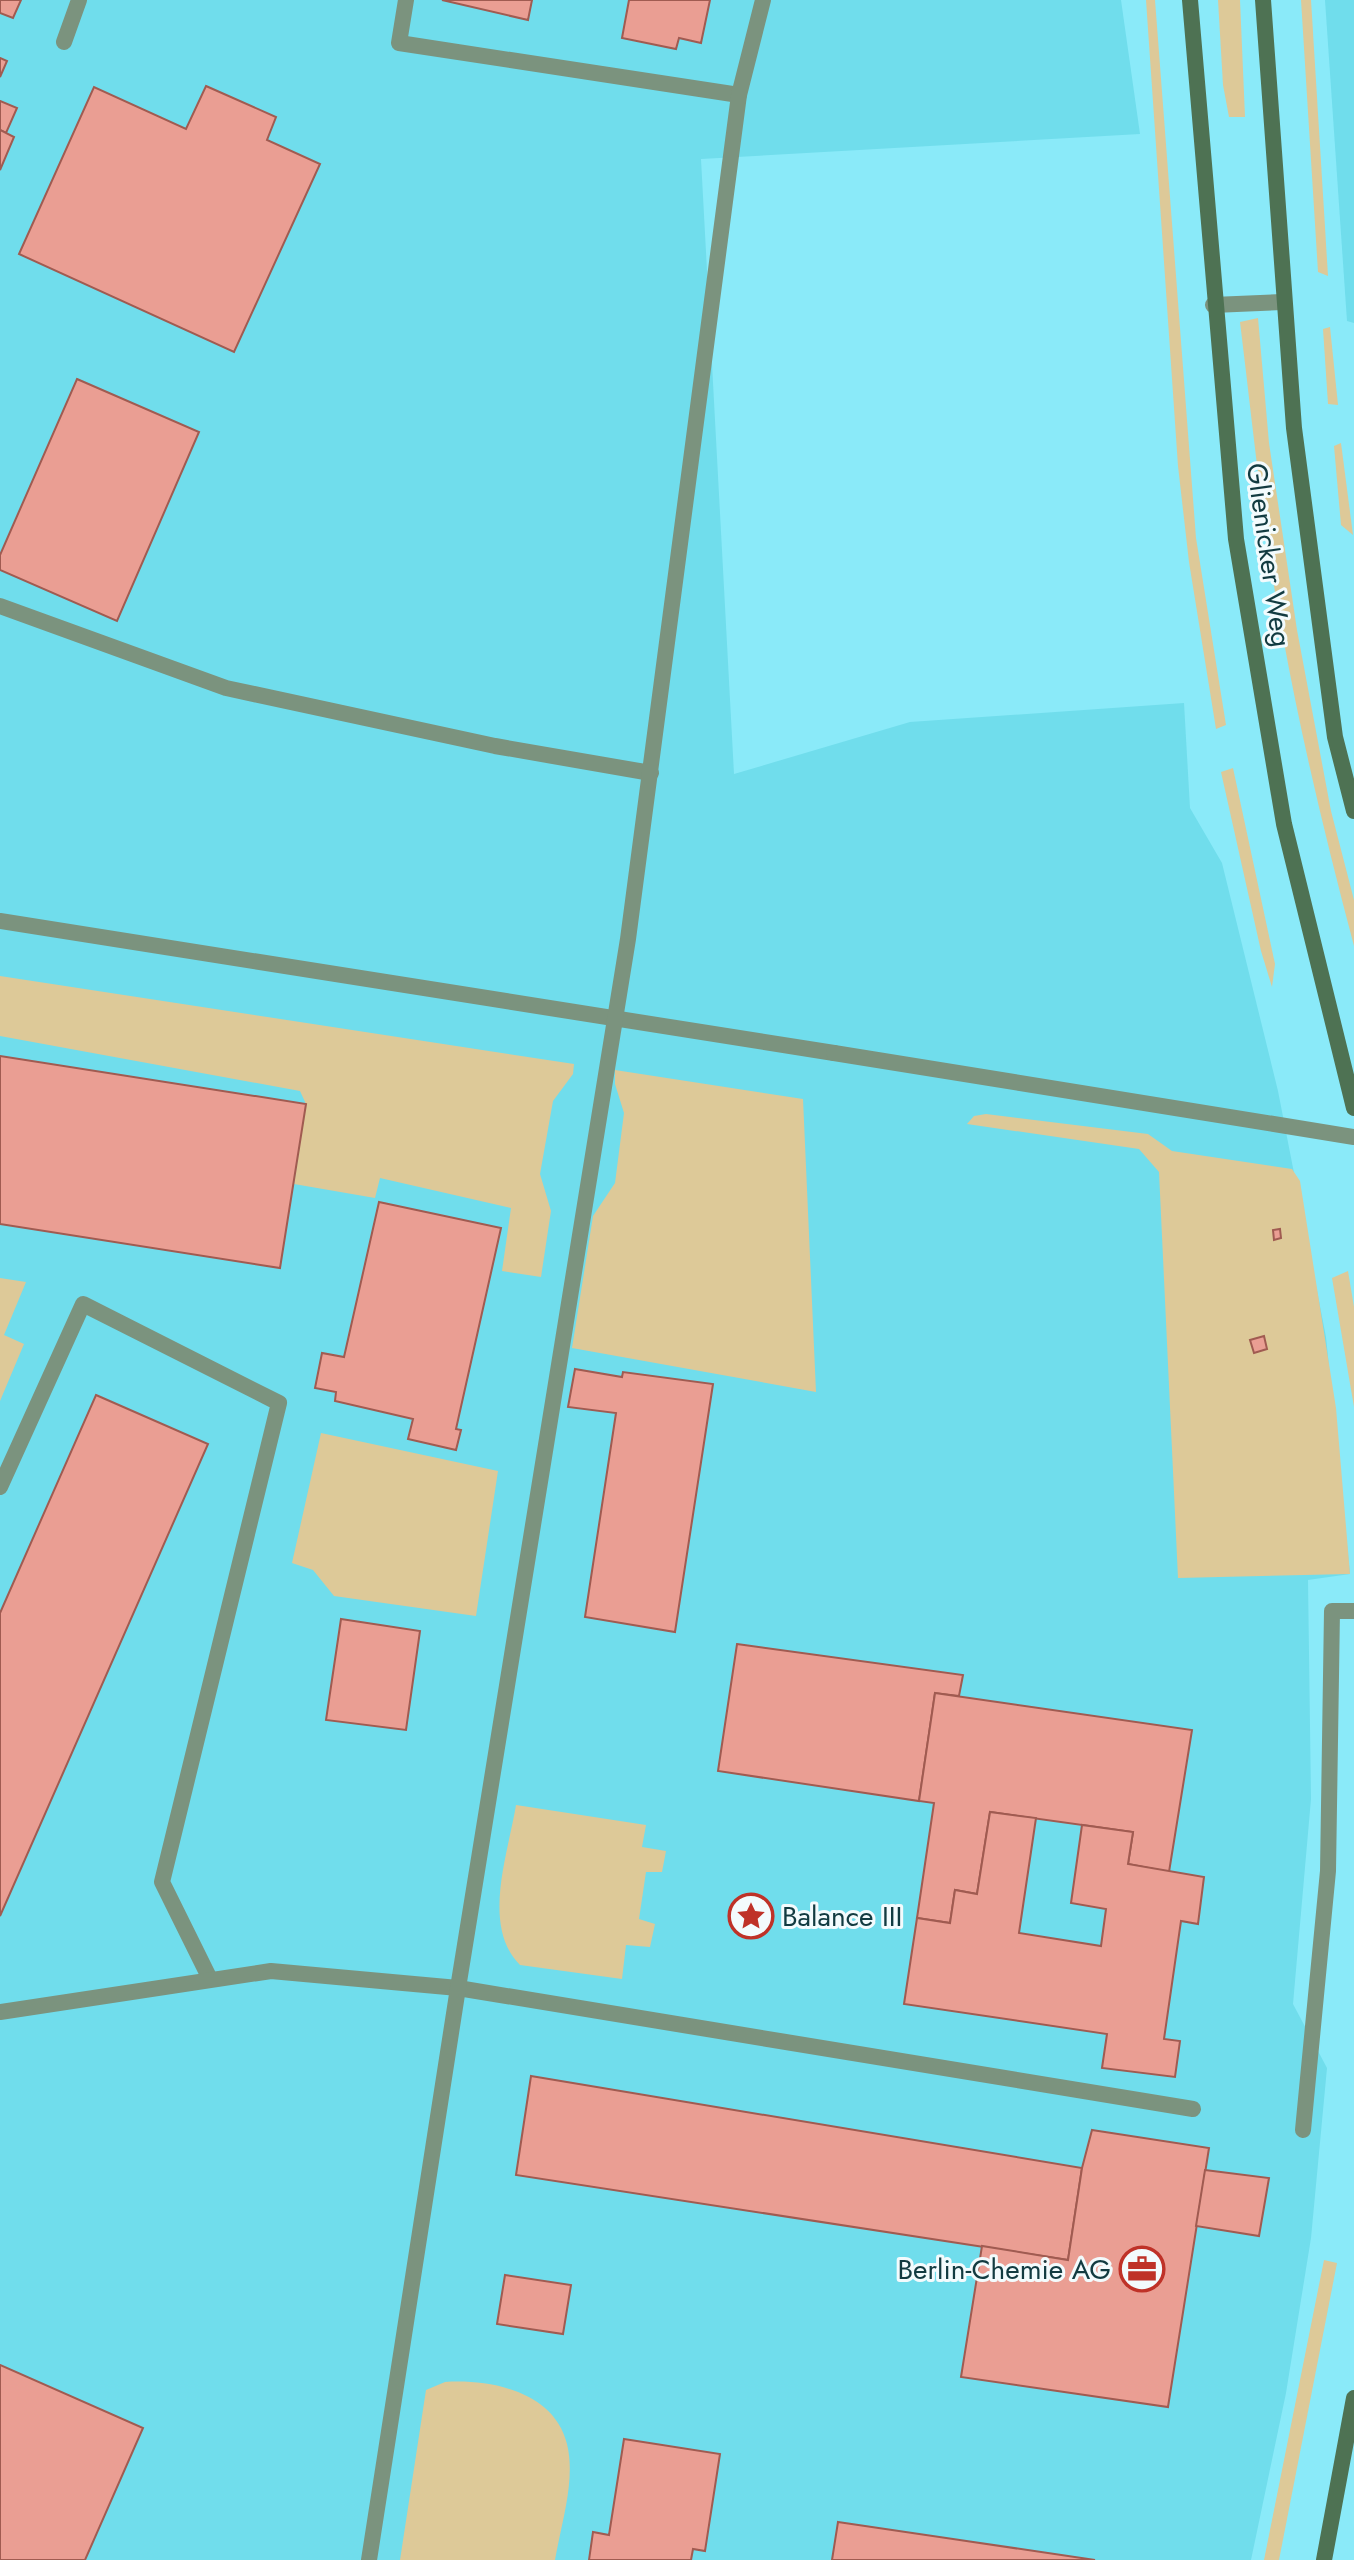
<svg xmlns="http://www.w3.org/2000/svg" width="1354" height="2560" font-family="Jost,sans-serif">
<rect width="100%" height="100%" fill="#8aeaf9"/>
<g fill="#70ddec">
<path d="M0 0H1121L1140 134 701 159 734 774 910 722 1184 703 1190 808 1222 863 1278 1091 1326 1337 1350 1574 1308 1580 1311 1799 1293 2004 1327 2068 1311 2238 1286 2393 1251 2560H0Z"/>
<path d="M1325 0H1354V323L1347 321Z"/>
</g>
<g fill="#ddc998">
<path d="M1146 0H1155L1196 538 1226 725 1216 729 1189 562 1178 466Z"/>
<path d="M1218 0H1240L1245 117H1229L1223 85Z"/>
<path d="M1301 0H1311L1328 276 1318 272Z"/>
<path d="M1258 318 1269 443 1297 630 1331 811 1354 900V946C1327 844 1302 741 1283 637 1263 533 1253 427 1240 322Z"/>
<path d="M1330 327 1338 405 1328 404 1323 329Z"/>
<path d="M1341 443 1353 535 1341 525 1334 446Z"/>
<path d="M1233 768 1275 964 1272 987 1261 951 1221 772Z"/>
<path d="M0 976 574 1064 573 1074 553 1101 540 1174 551 1211 541 1277 502 1271 511 1208 380 1178 375 1198 294 1184 306 1104 300 1091 0 1036Z"/>
<path d="M615 1070 803 1099 816 1392 572 1348 593 1216 615 1183 624 1113 615 1084Z"/>
<path d="M986 1114 1148 1134 1172 1151 1292 1169 1300 1181 1336 1408 1350 1574 1178 1578 1159 1172 1139 1149 967 1124 974 1116Z"/>
<path d="M1348 1271 1354 1307V1407L1332 1278Z"/>
<path d="M0 1278 26 1282 4 1335 24 1344 0 1401Z"/>
<path d="M321 1433 498 1471 476 1616 334 1596 313 1570 292 1563Z"/>
<path d="M516 1805 646 1825 642 1847 666 1851 662 1872H646L639 1919 655 1924 650 1947 626 1945 622 1979 520 1965C481 1926 508 1854 516 1805Z"/>
<path d="M1324 2260 1337 2263 1279 2560H1264Z"/>
<path d="M445 2382C490 2379 554 2391 567 2444 576 2480 561 2524 555 2560H400L426 2390Z"/>
</g>
<g fill="#ea9e93" stroke="#a05b51" stroke-width="2">
<path d="M0 0H21L13 18 0 13Z"/>
<path d="M442 0H532L528 20Z"/>
<path d="M629 0H710L701 43 679 38 676 49 622 38Z"/>
<path d="M0 58 7 61 0 77Z"/>
<path d="M206 86 276 117 267 140 320 164 234 352 19 254 94 87 186 129Z"/>
<path d="M0 101 17 108 6 133 0 130Z"/>
<path d="M0 130 14 137 0 170Z"/>
<path d="M77 379 199 432 117 621 0 570V555Z"/>
<path d="M0 1056 306 1104 280 1268 0 1224Z"/>
<path d="M379 1202 501 1228 456 1429 461 1430 456 1450 408 1439 413 1419 335 1401 336 1392 315 1388 322 1353 344 1357Z"/>
<path d="M1280 1229 1281 1238 1274 1240 1273 1230Z"/>
<path d="M1264 1336 1267 1349 1254 1353 1250 1340Z"/>
<path d="M575 1369 622 1377 623 1372 713 1384 675 1632 585 1617 616 1413 568 1407Z"/>
<path d="M96 1395 208 1444 0 1916V1613Z"/>
<path d="M341 1619 420 1631 406 1730 326 1720Z"/>
<path d="M737 1644 963 1675 959 1696 935 1693 919 1801 718 1771Z"/>
<path d="M935 1693 1192 1730 1169 1872 1128 1864 1133 1832 990 1812 977 1894 955 1890 950 1923 917 1918 934 1803 919 1801Z"/>
<path d="M990 1812 1036 1818 1019 1933 1101 1946 1106 1909 1071 1903 1082 1825 1133 1832 1128 1864 1204 1877 1198 1924 1181 1921 1164 2039 1180 2041 1175 2077 1102 2068 1107 2034 904 2004 917 1918 950 1923 955 1890 977 1894Z"/>
<path d="M531 2076 1082 2168 1068 2260 516 2175Z"/>
<path d="M1092 2130 1209 2148 1168 2407 961 2377 982 2246 1068 2260 1082 2168Z"/>
<path d="M1205 2170 1269 2178 1259 2236 1196 2226Z"/>
<path d="M505 2275 571 2285 563 2334 497 2324Z"/>
<path d="M0 2365 143 2428 85 2560H0Z"/>
<path d="M624 2439 720 2454 705 2551 693 2549 691 2560H589L593 2532 609 2535Z"/>
<path d="M838 2522 1095 2560H832Z"/>
</g>
<g fill="none" stroke-linecap="round" stroke-linejoin="round">
<g stroke="#7b937e" stroke-width="16">
<path d="M406 0 399 43 739 95"/>
<path d="M64 42 79 0"/>
<path d="M1213 305 1282 302"/>
<path d="M0 606 226 688 495 746 651 773"/>
<path d="M0 921 834 1053"/>
<path d="M0 1487 83 1304 279 1403 162 1882 210 1979"/>
<path d="M0 2012 271 1971 458 1988 1193 2109"/>
<path d="M1303 2130 1328 1871 1332 1611H1354"/>
<path d="M369 2560 458 1988 628 939 739 95 763 0"/>
</g>
<path stroke="#7b937e" stroke-width="16" d="M834 1053 1354 1137"/>
<g stroke="#4e7253" stroke-width="16">
<path d="M1190 0 1236 539 1284 824 1354 1108"/>
<path d="M1263 0 1294 428 1335 737 1354 811"/>
<path d="M1324 2560 1354 2398"/>
</g>
</g>
<defs>
<g id="sight-ring" transform="scale(2.3)"><circle r="9.5" fill="#f3fbfd" stroke="#bf3228" stroke-width="1.5"/><path d="M0-6L1.8-2.2L6-1.7L2.9 1.2L3.7 5.4L0 3.3L-3.7 5.4L-2.9 1.2L-6-1.7L-1.8-2.2Z" fill="#bf3228"/></g>
<g id="office-ring" transform="scale(2.3)"><circle r="9.5" fill="#f3fbfd" stroke="#bf3228" stroke-width="1.5"/><path d="M-6-3h4V-5.5h4V-3h4V5H-6ZM-1-4.5V-3h2v-1.5ZM-6 0V1H6V0Z" fill="#bf3228"/></g>
</defs>
<g fill-rule="evenodd">
<use href="#sight-ring" x="751" y="1916"/>
<use href="#office-ring" x="1142" y="2269"/>
</g>
<g text-anchor="middle" dominant-baseline="central" stroke-width="6" stroke-linejoin="round" paint-order="stroke">
<g font-size="28" fill="#123b41" stroke="#f3fbfd">
<text transform="translate(1269 555) rotate(82)">Glienicker Weg</text>
</g>
<g font-size="28" fill="#123b41" stroke="#f3fbfd" text-anchor="start">
<text x="782" y="1916">Balance III</text>
<text x="1111" y="2269" text-anchor="end">Berlin-Chemie AG</text>
</g>
</g>
</svg>
